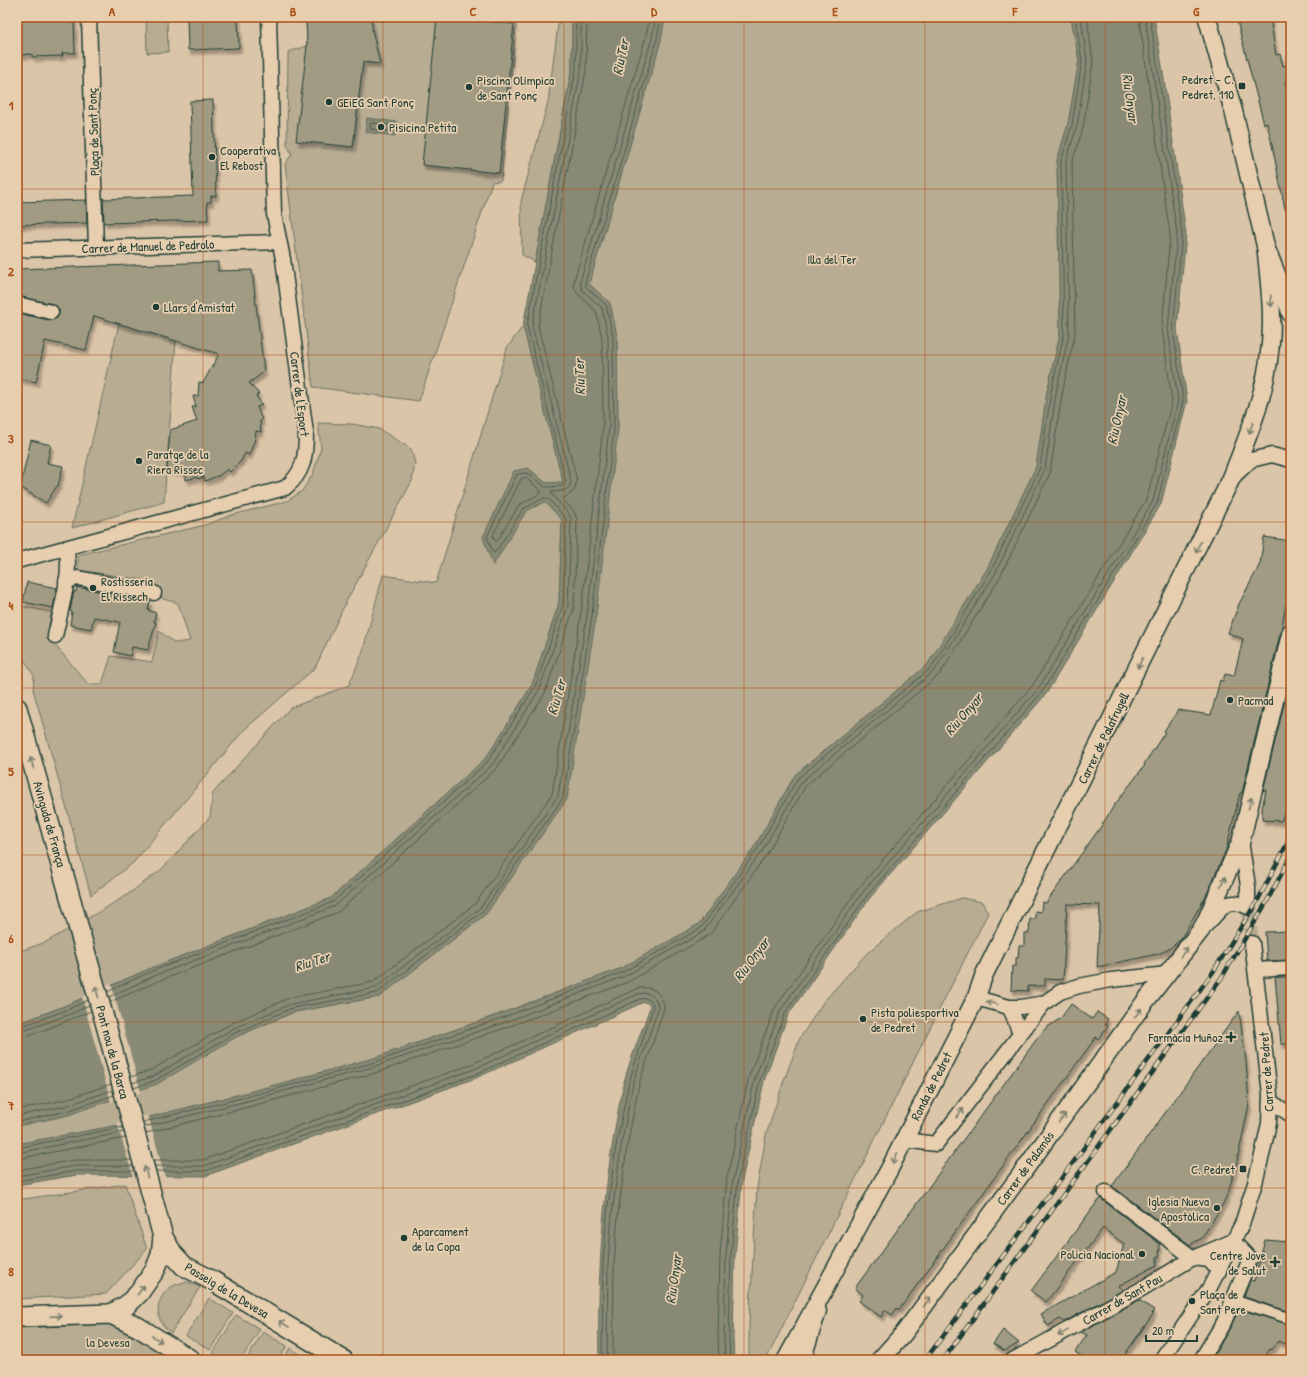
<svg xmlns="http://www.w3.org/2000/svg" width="1308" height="1377" font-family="'Patrick Hand',sans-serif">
<defs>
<filter id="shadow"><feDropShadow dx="2.5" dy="4.5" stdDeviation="1" flood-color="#0004"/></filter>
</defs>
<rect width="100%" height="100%" fill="#dbc5a8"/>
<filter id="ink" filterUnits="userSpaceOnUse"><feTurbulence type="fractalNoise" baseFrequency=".025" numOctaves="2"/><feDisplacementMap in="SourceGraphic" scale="8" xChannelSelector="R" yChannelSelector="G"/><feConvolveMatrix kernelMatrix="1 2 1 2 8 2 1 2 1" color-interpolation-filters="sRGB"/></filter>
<g filter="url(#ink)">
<g fill="#b8ac92" stroke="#6c7463">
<path d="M146 17H167L168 52 147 53Z"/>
<path d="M306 17H517L501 181 492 182 419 401 313 387 285 164 292 154 287 145 288 52 307 46Z"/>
<path d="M559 17H572V68L535 262 522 255 521 201 548 102Z"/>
<path d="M665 17H1071L1079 60 1068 124 1057 161 1060 334 1047 392 1036 467 987 569 928 665 795 775 755 846 699 924 622 968 497 1015 371 1059 245 1093 114 1126 17 1144V1126L68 1115 238 1036 294 1012 379 997 486 914 618 429 617 336 610 303 589 284 661 40Z"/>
<path d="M119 323 176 341 164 502 72 528Z"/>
<path d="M523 326 563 482 546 483 528 468 483 537 493 565 526 511 545 501 562 520 559 603 532 685 486 758 331 898 151 968 67 1005 17 1024V952L46 942 97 913 127 895 162 869 210 817 213 793 290 708 349 685 362 654 383 575 436 583 507 348Z"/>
<path d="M318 423 352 424 379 429 411 449 415 463 412 481 347 600 315 668 244 730 133 863 91 895 33 689 34 676 23 658 17 636V605L51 612 48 633 55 645 88 684H102L111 656 152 662 159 631 175 643 190 641 178 603 163 599 151 581 78 570V555L205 525 232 515 287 501 302 491 313 474 321 448Z"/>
<path d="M962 898 982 902 988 913 930 1028 766 1360H749V1325L757 1188 766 1135 784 1080 800 1038 824 1001 868 952 917 912Z"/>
<path d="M125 1184 147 1249 106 1294 17 1299V1200Z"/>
<path d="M187 1282 200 1287 171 1333C147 1316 159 1284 187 1282Z"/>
<path d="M209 1298 233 1313 210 1350 186 1336Z"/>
<path d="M236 1315 260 1329 241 1360H226L213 1353Z"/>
<path d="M116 1324 173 1360H17V1328Z"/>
<path d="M263 1332 287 1346 278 1360H246Z"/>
<path d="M290 1348 309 1360H283Z"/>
</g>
<g fill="#898a75" stroke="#5f6b5b">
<path d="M572 17H665L661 40 589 284 610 303 617 336 618 429 596 616 567 799 486 914 379 997 294 1012 238 1036 157 1084 68 1115 17 1126V1024L67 1005 151 968 331 898 486 758 532 685 559 603 562 520 545 502 526 511 493 565 483 537 514 471 528 468 546 483 563 482 523 326 572 68Z"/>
<path d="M1071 17H1154L1163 72 1186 234 1177 329 1187 401 1161 504 1046 694 869 899 788 1015 764 1081 742 1180 735 1255 733 1337 734 1360H599C597 1266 604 1174 624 1082 630 1059 642 1031 650 1007L648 1003 644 1002 476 1078 205 1176 77 1175 17 1185V1144L114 1126 245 1093 371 1059 497 1015 622 968 699 924 755 846 795 775 927 665 987 569 1036 467 1047 392 1060 334 1057 161 1068 124 1079 60Z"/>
<path d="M367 118 397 122 395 136 365 132Z"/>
</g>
<g fill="#dbc5a8">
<path d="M111 983 141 1092 111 1102 82 997Z"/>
<path d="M148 1115 165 1177H133L117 1123Z"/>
</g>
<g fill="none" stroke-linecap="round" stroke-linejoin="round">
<g stroke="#495c4e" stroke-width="1">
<path d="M372 123 391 125 392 126V130L390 131 371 129 370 124Z"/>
<path d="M522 478H526L541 491V493L519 505 497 541H495L493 536Z"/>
<path d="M107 992 152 971 333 902 488 761 535 687 563 605 566 519 549 499 544 498 523 509 495 553 493 552 487 537 517 474 527 473 546 487 562 486 566 482 527 326 576 69V17"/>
<path d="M109 997 154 976 335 906 492 765 539 690 568 606 571 519 569 514 551 493 552 492C561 491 570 492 571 481L532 326 581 70V17"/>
<path d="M110 1002 156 982 338 912 496 769 545 693 574 608 577 519 574 512 563 499 574 491 577 481 538 326 586 71 587 17"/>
<path d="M17 1028 69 1009 88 1000"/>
<path d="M17 1033 71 1014 89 1005"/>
<path d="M17 1039 24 1038 91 1011"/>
<path d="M131 1077 151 1070 232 1023 289 998 373 982 475 904 552 794 581 614 603 428 602 338 596 311 577 293 574 287V281L646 36 650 17"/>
<path d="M132 1083 154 1076 234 1028 291 1004 375 988 480 908 558 796 587 615 609 428 608 337 602 308 582 290 580 282 652 38 656 17"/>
<path d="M134 1088 156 1080 237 1032 292 1008 377 993 483 911 563 798 592 615 614 429 613 336 606 305 586 287 585 283 657 39 661 17"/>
<path d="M17 1110 64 1100 111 1084"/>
<path d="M17 1116 65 1106 113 1090"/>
<path d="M17 1122 67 1111 114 1095"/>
<path d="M143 1122 246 1097 372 1063 499 1019 623 972 701 928 758 848 798 778 931 668 991 571 1040 468 1051 392 1064 334 1061 161 1072 125 1082 61 1075 17"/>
<path d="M144 1127 247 1101 373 1067 500 1024 625 976 703 932 762 851 802 781 934 671 995 574 1045 469 1056 393 1069 334 1066 162 1077 126 1087 61 1081 17"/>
<path d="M146 1133 248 1107 375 1073 502 1029 628 982 706 937 711 933 767 854 806 785 940 674 1000 577 1050 473 1062 394 1075 334 1072 163 1083 128 1093 62 1087 17"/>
<path d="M17 1148 123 1127"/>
<path d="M17 1153 124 1132"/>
<path d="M17 1159 125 1138"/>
<path d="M153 1160H203L470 1065 636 989C651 984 664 993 664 1009L639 1084 627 1147 618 1214 614 1264 613 1360"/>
<path d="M155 1166H204L472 1070 638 994C649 991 658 997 658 1009L633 1083 621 1146 612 1214 608 1264 607 1360"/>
<path d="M17 1170 75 1160H131"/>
<path d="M156 1171H205L474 1075 640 999C648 997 653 1000 653 1008L629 1082 616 1146 607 1213 603 1264 602 1360"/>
<path d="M17 1176 75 1166H133"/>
<path d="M17 1181 76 1171H134"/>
<path d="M719 1360 718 1336 720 1254 727 1178 749 1076 775 1008 857 890 1033 685 1147 498 1172 401 1162 328 1170 235 1139 17"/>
<path d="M725 1360 724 1337 726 1255 733 1179 755 1078 780 1011 862 893 1038 689 1153 501 1178 401 1168 329 1177 234 1145 17"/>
<path d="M730 1360 729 1337 731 1255 738 1179 760 1080 785 1013 866 897 1042 692 1157 503 1183 401 1173 329 1182 234 1150 17"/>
</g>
</g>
<g fill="#a19b83" stroke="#1f3d34" filter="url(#shadow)">
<path d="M17 17H74L75 53H62L63 56 32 57V54L17 55Z"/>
<path d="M187 17H238L239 48 188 50Z"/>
<path d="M306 17H371L373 34 380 64 363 62 353 147 296 141 307 46Z"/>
<path d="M437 17H450L514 24 499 173 422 165Z"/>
<path d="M1236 17H1270L1276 55 1280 54 1283 66 1291 64V79L1285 81 1291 102V105L1287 106 1291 120V208L1285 209 1271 140 1267 123 1264 124Z"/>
<path d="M213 100 216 196H211V202H207L208 220 104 223 103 199 193 196 190 101Z"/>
<path d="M86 200 87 223 17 225V202Z"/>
<path d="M218 262V271L252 270 264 372 249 383 259 394 256 396 262 405 257 407 262 420 260 421 261 432 256 431 255 439 249 455 245 453 241 461 230 472 227 469 220 475 205 481 204 477 198 479 197 477 186 480V475H183L184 472 167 470 170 430 197 421 192 407H196L193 396H198L199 382 203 383 219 354 94 316 86 350 45 341 36 382 17 378V313L49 320 57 318 59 314V309L53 304 17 296V269Z"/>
<path d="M31 440 51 445 47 463 63 466 58 486H57L46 503 20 487Z"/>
<path d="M1264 537 1291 541V563L1288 595 1281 630 1242 793H1240L1226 850 1206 896 1180 940 1169 949 1158 954 1097 967 1100 905 1067 904 1063 980 1045 979V986H1028V991L1011 990 1012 966H1016V958H1018L1019 946H1024V933H1029L1030 919H1035V911L1041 912 1042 902 1046 903 1102 825 1113 807 1145 765 1144 764 1165 732 1164 731 1178 710 1211 715 1220 680 1223 681 1225 674 1234 676 1243 639 1228 633 1239 604 1260 564Z"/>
<path d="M27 582 57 588 53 608 23 602Z"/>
<path d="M77 587 150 601 148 610 156 613 154 622H156L148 650 132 647 130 656 114 652 120 622 94 617 91 629 70 625 72 612 70 611 74 591 76 592Z"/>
<path d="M1291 675V807H1287L1281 821 1262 820V808L1266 790 1263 791Z"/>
<path d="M1291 931V960L1267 961 1265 932Z"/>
<path d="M1275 977H1291V1044H1281Z"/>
<path d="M1071 1004 1092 1019 1097 1012 1108 1019 1105 1024 1108 1026 1098 1039 1096 1037 899 1310 897 1308 892 1315 885 1310 881 1317 859 1301 863 1295 855 1288 1039 1036 1046 1028 1061 1018Z"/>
<path d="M1239 1011 1246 1061 1249 1104 1244 1129 1237 1161 1229 1190 1223 1204 1202 1238 1190 1245 1112 1186Z"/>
<path d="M1100 1198 1160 1244 1159 1257H1157V1265L1118 1286 1123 1290 1064 1322 1060 1319 1048 1326 1041 1314 1116 1272 1124 1244 1103 1228 1046 1302 1031 1291Z"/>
<path d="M1265 1240 1291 1242V1312L1244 1297 1250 1280 1254 1281Z"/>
<path d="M1139 1300 1154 1310 1152 1313 1153 1314 1121 1360H1087L1075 1352 1087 1335 1081 1332Z"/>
<path d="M1239 1309 1291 1325V1347L1278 1341 1272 1350 1270 1349 1263 1360H1211L1231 1326Z"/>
<path d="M1003 1330 1019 1343 1005 1351 993 1344Z"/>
</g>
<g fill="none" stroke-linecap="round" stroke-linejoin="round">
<path stroke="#b5aa91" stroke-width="14" stroke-dasharray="14 7" stroke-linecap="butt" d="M1248 907 1252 943"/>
<g stroke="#1f3d34" stroke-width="13">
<path id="pedestrian" d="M1233 1300 1291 1319"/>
</g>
<g stroke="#1f3d34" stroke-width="17">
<g id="minor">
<path d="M89 17 96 248"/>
<path d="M17 250 279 242"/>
<path d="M17 304 51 312"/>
<path d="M1232 478 1251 460 1272 455 1291 460"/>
<path d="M17 561 285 488C304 473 306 456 306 433L283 259 274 214 269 17"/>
<path d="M66 581 78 578 154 593"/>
<path d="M55 636C60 613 73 570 66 548"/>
<path d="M1207 924C1222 909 1226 896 1248 907V886L1241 841"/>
<path d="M1256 970 1291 968"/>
<path d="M976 998 1009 1007H1021L1044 1003"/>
<path d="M1009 1007 1013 1015 1020 1034"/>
<path d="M1270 1101 1291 1115"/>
<path d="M904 1140 936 1144 1044 1003 1060 992 1079 986 1111 980 1168 974"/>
<path d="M1106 1192 1193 1258 1209 1260 1219 1271"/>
<path d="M805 1360 806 1351 819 1311"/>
<path d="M1013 1360 1138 1291 1193 1258 1233 1241"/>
<path d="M1161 1360 1210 1287 1242 1224 1255 1183 1263 1151 1269 1123 1270 1094 1252 943"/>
<path d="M1201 1360 1224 1322 1250 1259 1233 1241"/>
</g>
</g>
<g stroke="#1f3d34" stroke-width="20">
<g id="tertiary">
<path d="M1207 17 1234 113 1266 248 1285 295 1291 314"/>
<path d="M786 1360 890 1168 976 998 984 975 1231 479C1248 436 1266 394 1270 348 1274 315 1269 281 1266 248"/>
<path d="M880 1360 904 1333 1025 1169 1144 1003 1201 930 1206 921 1241 841 1291 632"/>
</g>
</g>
<g stroke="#1f3d34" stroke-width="22">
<g id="secondary">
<path d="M17 708 107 1029 163 1237 173 1254 184 1266 213 1281 343 1360"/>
<path d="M111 1314 127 1305 139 1293 155 1270 161 1255 163 1237"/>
<path d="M17 1317 111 1314 138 1327 191 1360"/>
</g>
</g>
<use href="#pedestrian" stroke="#e7ceaf" stroke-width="10"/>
<use href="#minor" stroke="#e7ceaf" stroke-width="14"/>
<use href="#tertiary" stroke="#e7ceaf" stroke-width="17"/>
<use href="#secondary" stroke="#e7ceaf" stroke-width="19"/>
<g stroke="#1f3d34" stroke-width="4.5">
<g id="rail">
<path d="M925 1360 1069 1168 1213 972 1259 898 1291 836"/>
<path d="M943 1360 1222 977 1266 903 1291 856"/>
</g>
</g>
<use href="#rail" stroke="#e7ceaf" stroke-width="3" stroke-dasharray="9" stroke-linecap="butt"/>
</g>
<defs><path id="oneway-shaft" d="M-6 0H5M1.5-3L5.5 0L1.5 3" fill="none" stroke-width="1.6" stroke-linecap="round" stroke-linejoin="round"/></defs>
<g stroke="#797e6b">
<use href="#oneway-shaft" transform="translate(1271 301) rotate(86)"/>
<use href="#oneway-shaft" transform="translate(1251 428) rotate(111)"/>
<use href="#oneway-shaft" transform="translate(1198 547) rotate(116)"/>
<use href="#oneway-shaft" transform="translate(1140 663) rotate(116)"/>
<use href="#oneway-shaft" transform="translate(32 763) rotate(-106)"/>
<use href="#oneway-shaft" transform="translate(1250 803) rotate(-76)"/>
<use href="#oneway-shaft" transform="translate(1223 882) rotate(-66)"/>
<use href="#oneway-shaft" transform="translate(1184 952) rotate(-53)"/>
<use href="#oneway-shaft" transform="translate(97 992) rotate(-106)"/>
<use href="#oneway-shaft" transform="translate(992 1003) rotate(-166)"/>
<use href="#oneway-shaft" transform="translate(1138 1013) rotate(-54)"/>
<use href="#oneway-shaft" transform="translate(960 1113) rotate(-53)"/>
<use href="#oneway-shaft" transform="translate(1062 1118) rotate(-54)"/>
<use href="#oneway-shaft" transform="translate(895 1158) rotate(116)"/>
<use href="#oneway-shaft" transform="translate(146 1172) rotate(-105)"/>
<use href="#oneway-shaft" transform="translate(141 1290) rotate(-53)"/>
<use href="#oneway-shaft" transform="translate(927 1302) rotate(-53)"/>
<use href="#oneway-shaft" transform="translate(56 1316) rotate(-2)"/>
<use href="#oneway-shaft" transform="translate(284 1324) rotate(-149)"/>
<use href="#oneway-shaft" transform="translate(1063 1333) rotate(151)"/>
<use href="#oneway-shaft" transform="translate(157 1339) rotate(31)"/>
</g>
</g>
<path fill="none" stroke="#ac5118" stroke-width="1" stroke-opacity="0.55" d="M203 17V1360M383 17V1360M564 17V1360M744 17V1360M925 17V1360M1105 17V1360M17 189H1291M17 355H1291M17 522H1291M17 688H1291M17 855H1291M17 1022H1291M17 1188H1291"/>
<g fill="#1f3d34" stroke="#e7ceaf" stroke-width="1.5">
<rect x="1238" y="82" width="8" height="8" rx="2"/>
<circle cx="469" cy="87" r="4"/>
<circle cx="329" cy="102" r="4"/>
<circle cx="381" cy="127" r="4"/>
<circle cx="212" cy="157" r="4"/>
<circle cx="156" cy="307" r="4"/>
<circle cx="139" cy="461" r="4"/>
<circle cx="93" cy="588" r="4"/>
<circle cx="1230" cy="700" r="4"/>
<circle cx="863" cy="1019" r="4"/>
<path d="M1229 1031h4v4h4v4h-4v4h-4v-4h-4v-4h4z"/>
<rect x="1239" y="1165" width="8" height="8" rx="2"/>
<circle cx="1217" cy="1208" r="4"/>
<circle cx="404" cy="1238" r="4"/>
<circle cx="1142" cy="1254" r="4"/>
<path d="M1273 1256h4v4h4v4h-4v4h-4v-4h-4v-4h4z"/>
<circle cx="1192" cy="1301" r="4"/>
</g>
<g text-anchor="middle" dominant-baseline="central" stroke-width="3.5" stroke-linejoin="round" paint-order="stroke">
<g font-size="13" fill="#1f3d34" stroke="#e7ceaf" text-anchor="start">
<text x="1234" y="79" text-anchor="end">Pedret - C.<tspan x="1234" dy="15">Pedret, 110</tspan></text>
<text x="477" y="80">Piscina Olímpica<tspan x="477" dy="15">de Sant Ponç</tspan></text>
<text x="337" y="102">GEiEG Sant Ponç</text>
<text x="389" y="127">Pisicina Petita</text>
<text x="220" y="150">Cooperativa<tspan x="220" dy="15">El Rebost</tspan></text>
<text x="164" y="307">Llars d'Amistat</text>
<text x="147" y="454">Paratge de la<tspan x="147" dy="15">Riera Rissec</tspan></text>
<text x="101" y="581">Rostisseria<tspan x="101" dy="15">El Rissech</tspan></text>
<text x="1238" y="700">Pacmad</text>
<text x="871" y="1012">Pista poliesportiva<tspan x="871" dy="15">de Pedret</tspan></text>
<text x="1223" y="1037" text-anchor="end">Farmàcia Muñoz</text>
<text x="1235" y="1169" text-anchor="end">C. Pedret</text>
<text x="1209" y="1201" text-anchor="end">Iglesia Nueva<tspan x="1209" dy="15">Apostólica</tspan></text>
<text x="412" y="1231">Aparcament<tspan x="412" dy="15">de la Copa</tspan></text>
<text x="1134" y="1254" text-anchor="end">Policia Nacional</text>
<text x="1266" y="1255" text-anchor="end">Centre Jove<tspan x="1266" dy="15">de Salut</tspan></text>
<text x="1200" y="1294">Plaça de<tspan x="1200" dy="15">Sant Pere</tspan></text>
</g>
<g font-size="13" fill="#1f3d34" stroke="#e7ceaf">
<text transform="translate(93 132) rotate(-92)">Plaça de Sant Ponç</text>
<text transform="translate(148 246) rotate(-2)">Carrer de Manuel de Pedrolo</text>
<text transform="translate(300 394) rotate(83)">Carrer de l'Esport</text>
<text transform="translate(1103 738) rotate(-64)">Carrer de Palafrugell</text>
<text transform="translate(50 824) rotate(74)">Avinguda de França</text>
<text transform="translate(113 1052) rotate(75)">Pont nou de la Barca</text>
<text transform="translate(1266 1072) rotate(-94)">Carrer de Pedret</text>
<text transform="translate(931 1086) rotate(-63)">Ronda de Pedret</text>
<text transform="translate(1025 1168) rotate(-54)">Carrer de Palamós</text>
<text transform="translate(227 1290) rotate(31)">Passeig de la Devesa</text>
<text transform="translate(1122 1299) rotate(-30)">Carrer de Sant Pau</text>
</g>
<g font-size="13" fill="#2e483d" stroke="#e7ceaf">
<text x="832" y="259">Illa del Ter</text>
<text x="108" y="1342">la Devesa</text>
</g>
<g font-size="14" font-style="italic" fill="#2a453a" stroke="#e7ceaf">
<text transform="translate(620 57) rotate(-78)">Riu Ter</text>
<text transform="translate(1131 98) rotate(82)">Riu Onyar</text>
<text transform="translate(579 377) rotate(-92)">Riu Ter</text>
<text transform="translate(1116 420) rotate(-78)">Riu Onyar</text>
<text transform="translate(556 697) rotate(-74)">Riu Ter</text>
<text transform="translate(963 714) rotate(-49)">Riu Onyar</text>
<text transform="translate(751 959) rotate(-53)">Riu Onyar</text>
<text transform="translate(312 961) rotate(-18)">Riu Ter</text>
<text transform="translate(673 1279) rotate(-82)">Riu Onyar</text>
</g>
</g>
<rect width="1308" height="1377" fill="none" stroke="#e7ceaf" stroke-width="44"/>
<path d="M1146 1335v6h51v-6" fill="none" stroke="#1f3d34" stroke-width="2"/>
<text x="1152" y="1335" font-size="12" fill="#1f3d34" stroke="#e7ceaf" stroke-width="3" paint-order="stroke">20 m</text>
<rect x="22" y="22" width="1264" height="1333" fill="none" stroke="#ac5118" stroke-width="1.5"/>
<g font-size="13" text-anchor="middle" font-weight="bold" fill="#ac5118">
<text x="112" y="16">A</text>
<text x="293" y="16">B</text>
<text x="473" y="16">C</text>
<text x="654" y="16">D</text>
<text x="835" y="16">E</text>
<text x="1015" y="16">F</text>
<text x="1196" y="16">G</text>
<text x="11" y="110">1</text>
<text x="11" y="276">2</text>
<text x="11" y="443">3</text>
<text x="11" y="610">4</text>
<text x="11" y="776">5</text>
<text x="11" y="943">6</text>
<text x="11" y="1110">7</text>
<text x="11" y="1276">8</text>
</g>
</svg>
